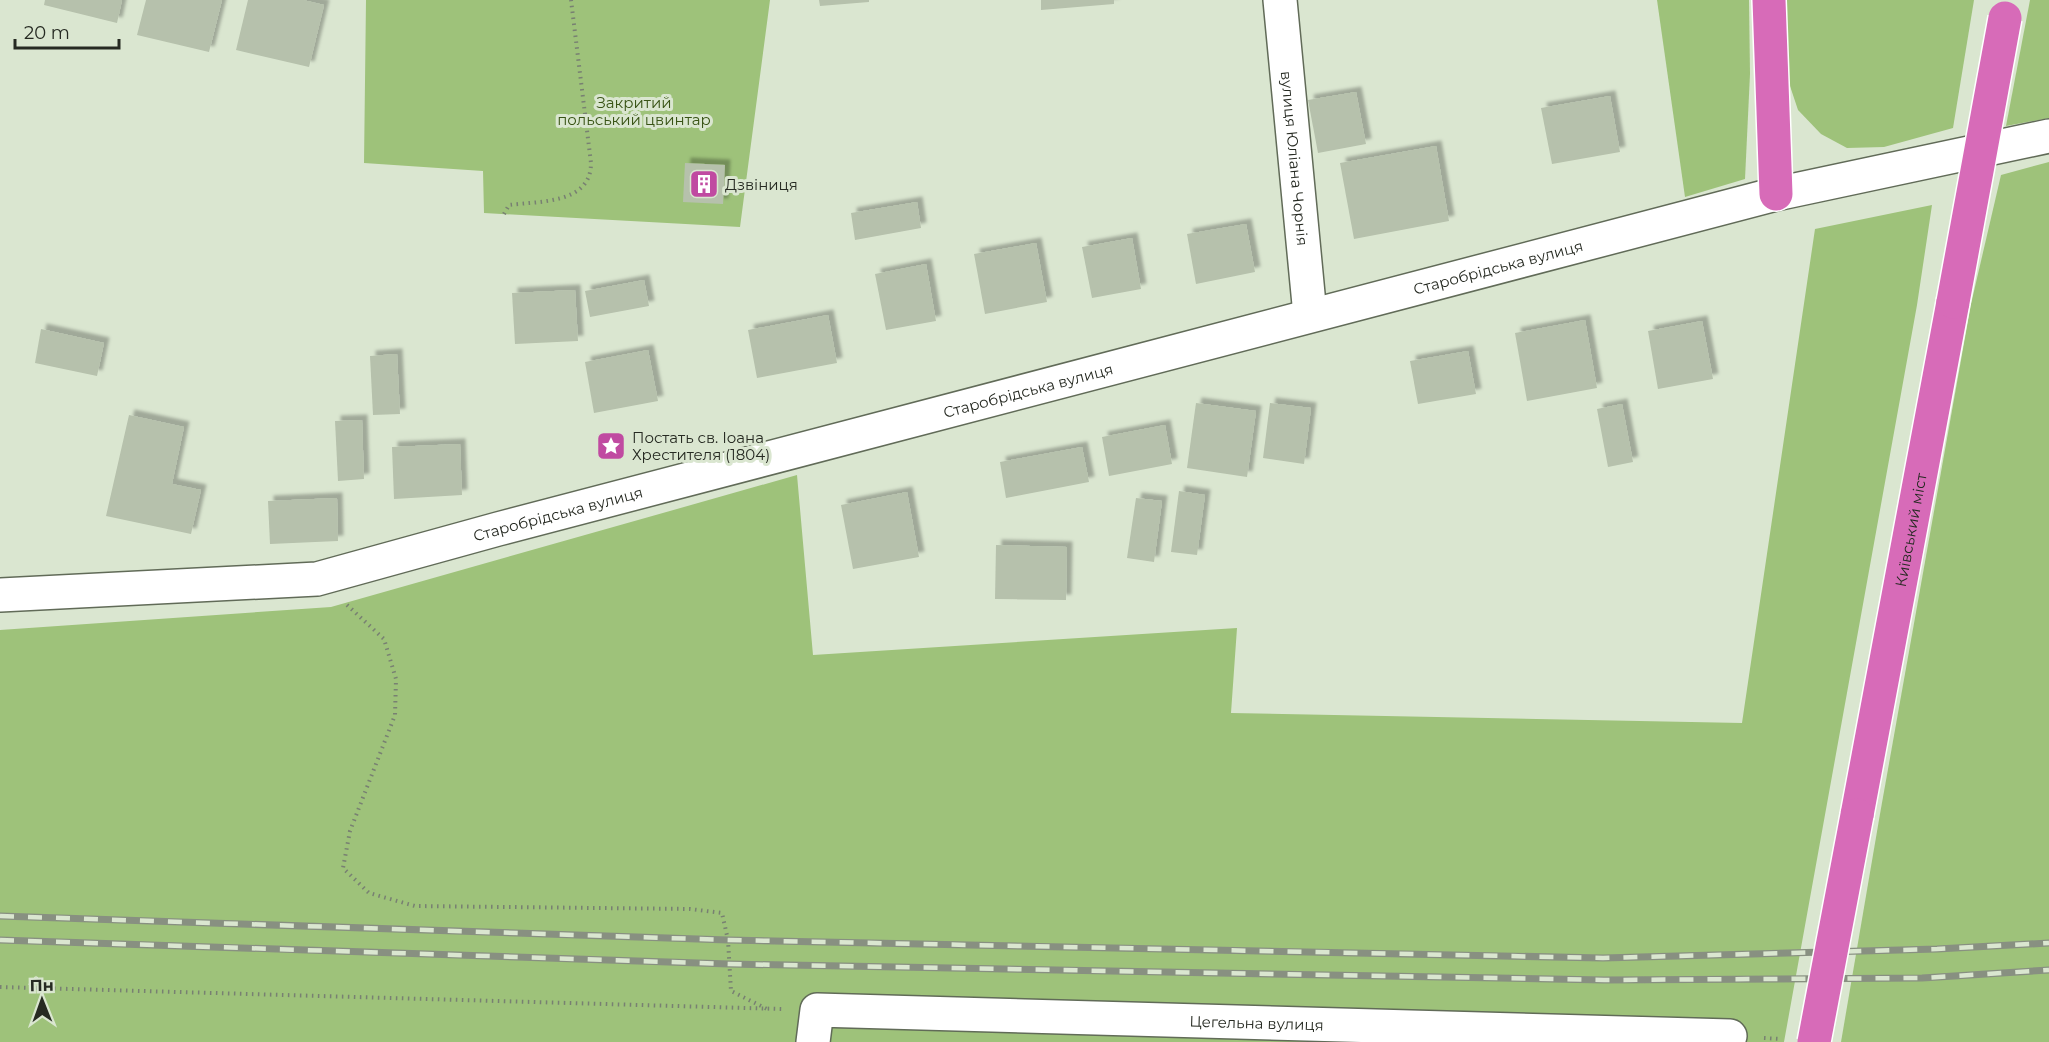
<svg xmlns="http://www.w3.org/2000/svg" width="2049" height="1042" font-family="Montserrat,sans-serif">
<defs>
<filter id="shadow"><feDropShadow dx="5.5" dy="-5.5" stdDeviation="1.5" flood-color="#0004"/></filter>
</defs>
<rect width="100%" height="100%" fill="#dae6d0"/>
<g fill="#9ec27a">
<path d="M366 0H770L740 227 484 213 483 171 364 163Z"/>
<path d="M1657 0H1749L1750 74 1745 179 1685 197Z"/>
<path d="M1783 0H1974L1953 128 1884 147 1847 148 1821 134 1798 110 1785 71Z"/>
<path d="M2030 0H2049V118L2006 126Z"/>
<path d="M2049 162V1042H1841L1880 814 1971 304 2001 175Z"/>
<path d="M1932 205 1917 305 1784 1042H0V630L331 607 797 475 813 655 1237 628 1231 713 1742 723 1815 229Z"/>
</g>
<g fill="#b6c1ac" filter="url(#shadow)">
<path d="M45 0H122L117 23 44 5Z"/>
<path d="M146 0H222L209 52 137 35Z"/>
<path d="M248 0H303L324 5 309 67 236 50Z"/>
<path d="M819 0H869V2L820 6Z"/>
<path d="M1041 0H1114V4L1041 10Z"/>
<path d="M1356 92 1366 144 1318 153 1308 100Z"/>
<path d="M1610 96 1620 152 1552 164 1541 108Z"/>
<path d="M1436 146 1449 221 1354 239 1340 163Z"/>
<path d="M685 163 725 165 723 204 683 202Z"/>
<path d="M917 202 921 228 855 240 851 213Z"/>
<path d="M1246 224 1255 272 1196 284 1187 234Z"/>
<path d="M1132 238 1141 289 1092 298 1082 247Z"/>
<path d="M1036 243 1047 302 985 314 974 254Z"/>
<path d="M926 264 936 321 886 330 875 274Z"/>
<path d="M644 280 649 306 590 317 585 291Z"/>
<path d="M575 290 578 341 515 344 512 293Z"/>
<path d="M828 315 837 363 757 378 748 330Z"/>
<path d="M1585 320 1597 388 1527 401 1515 333Z"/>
<path d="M1702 321 1713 379 1658 389 1648 331Z"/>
<path d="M41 329 104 343 97 376 35 363Z"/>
<path d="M648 350 658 401 594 413 585 362Z"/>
<path d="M1468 351 1476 394 1418 404 1410 361Z"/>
<path d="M397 354 400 414 373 415 370 356Z"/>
<path d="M1196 403 1256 411 1247 477 1187 468Z"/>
<path d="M1270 403 1311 408 1304 464 1263 458Z"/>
<path d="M1622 404 1633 462 1608 467 1597 409Z"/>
<path d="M129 415 184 427 172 484 201 490 191 534 106 516Z"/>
<path d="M362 420 364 479 338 481 335 421Z"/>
<path d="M1165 425 1172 464 1109 476 1102 437Z"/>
<path d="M460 444 462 495 394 499 392 447Z"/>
<path d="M1082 447 1089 482 1006 498 1000 462Z"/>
<path d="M1179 491 1205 495 1197 555 1171 552Z"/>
<path d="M907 492 919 557 853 569 841 505Z"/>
<path d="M337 498 338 541 270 544 268 501Z"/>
<path d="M1136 498 1162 501 1154 562 1127 558Z"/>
<path d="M996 545 1067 547 1066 600 995 599Z"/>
</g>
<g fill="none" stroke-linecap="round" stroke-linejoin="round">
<g stroke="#616b58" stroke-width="36">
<g id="minor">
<path id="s1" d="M1280 0 1310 315"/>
<path id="s2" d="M0 595 317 579 498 529 1776 194 2049 136"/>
<path id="s3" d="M813 1042 817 1010 1730 1036"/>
</g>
</g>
<g stroke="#fff" stroke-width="36">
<g id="highway">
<path d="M1769 0 1776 194"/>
<path id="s4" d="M1857 815 1953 302"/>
</g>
</g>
<g stroke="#788072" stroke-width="4" stroke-dasharray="1.5 4.5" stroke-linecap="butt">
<path d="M504 214 509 205C540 201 591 204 591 163L571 0"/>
<path d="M347 605 384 639 396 679 395 715 350 831 343 868 369 893 415 906 690 909 722 913 728 940 731 991 767 1009"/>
<path d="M0 987 782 1009"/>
<path d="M1764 1038 1780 1039"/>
</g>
<use href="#minor" stroke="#fff" stroke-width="33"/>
<use href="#highway" stroke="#d76bb8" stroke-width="33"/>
<g stroke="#889081" stroke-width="7">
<g id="rail">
<path d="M0 916 728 940 1603 958 1937 949 2049 943"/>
<path d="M0 940 729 964 1604 980 1922 978 2049 970"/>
</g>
</g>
<use href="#rail" stroke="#dae6d0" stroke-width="4.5" stroke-dasharray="14" stroke-linecap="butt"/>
<g stroke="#fff" stroke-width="36" stroke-linecap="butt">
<g id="highway-bridge">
<path d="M1953 302 2005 18"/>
<path d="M1814 1042 1857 815"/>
</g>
</g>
<use href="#highway-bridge" stroke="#d76bb8" stroke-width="33"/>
</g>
<defs>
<g id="building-square" transform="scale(1.5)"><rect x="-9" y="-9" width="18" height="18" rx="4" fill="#c04aa1" stroke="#dae6d0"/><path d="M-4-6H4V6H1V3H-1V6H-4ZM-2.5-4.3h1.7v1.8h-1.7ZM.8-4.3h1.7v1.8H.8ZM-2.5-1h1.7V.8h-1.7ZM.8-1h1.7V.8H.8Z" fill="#fff"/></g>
<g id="sight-square" transform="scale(1.5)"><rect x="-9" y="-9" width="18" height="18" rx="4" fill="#c04aa1" stroke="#dae6d0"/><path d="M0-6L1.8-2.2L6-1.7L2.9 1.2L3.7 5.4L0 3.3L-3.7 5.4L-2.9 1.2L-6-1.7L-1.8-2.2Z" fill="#fff"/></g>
</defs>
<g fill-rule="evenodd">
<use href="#building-square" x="704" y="184"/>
<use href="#sight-square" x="611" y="446"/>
</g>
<g text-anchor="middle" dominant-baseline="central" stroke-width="6" stroke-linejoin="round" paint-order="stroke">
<g font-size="15" fill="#385315" stroke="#dae6d0">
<text x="634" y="102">Закритий<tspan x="634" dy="17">польський цвинтар</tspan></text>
</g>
<g font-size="15" fill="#262a22" stroke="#dae6d0">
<text stroke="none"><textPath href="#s1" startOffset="159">вулиця Юліана Чорнія</textPath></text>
<text stroke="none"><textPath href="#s2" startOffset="1539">Старобрідська вулиця</textPath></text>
<text stroke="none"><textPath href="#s2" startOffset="1053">Старобрідська вулиця</textPath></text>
<text stroke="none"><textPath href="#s2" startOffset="567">Старобрідська вулиця</textPath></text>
<text stroke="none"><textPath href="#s4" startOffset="290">Київський міст</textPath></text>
<text stroke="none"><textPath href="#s3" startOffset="472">Цегельна вулиця</textPath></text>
</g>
<g font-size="15" fill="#262a22" stroke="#dae6d0" text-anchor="start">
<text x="725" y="184">Дзвіниця</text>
<text x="632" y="437">Постать св. Іоана<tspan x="632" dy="17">Хрестителя (1804)</tspan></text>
</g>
</g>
<g transform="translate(42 1000) rotate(359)" stroke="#dae6d0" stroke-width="4.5" paint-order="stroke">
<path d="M0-4.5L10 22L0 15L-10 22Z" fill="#262a22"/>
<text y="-9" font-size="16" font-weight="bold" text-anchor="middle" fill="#262a22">Пн</text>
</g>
<path d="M15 39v9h104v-9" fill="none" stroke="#262a22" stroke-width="3"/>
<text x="24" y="39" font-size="18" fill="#262a22" stroke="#dae6d0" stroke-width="4.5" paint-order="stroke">20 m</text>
</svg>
